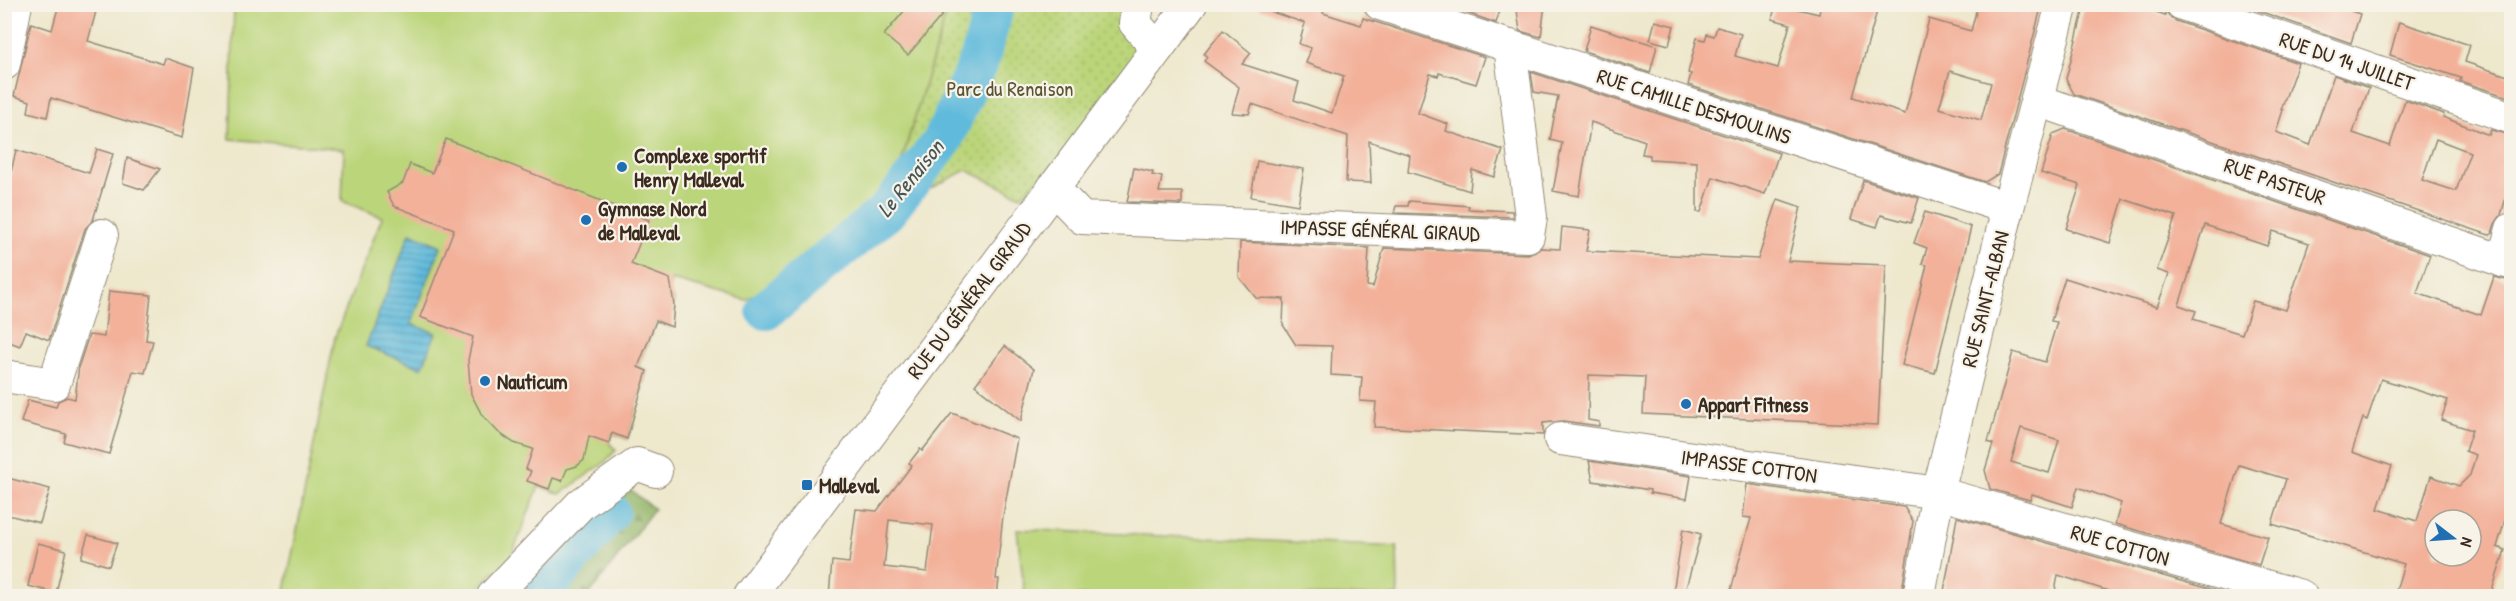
<svg xmlns="http://www.w3.org/2000/svg" width="2516" height="601" font-family="'Patrick Hand',sans-serif">
<defs>
<pattern id="forest-firs" width="22" height="20" patternUnits="userSpaceOnUse" patternTransform="scale(1.5)"><rect width="22" height="20" fill="#94b66a"/><path d="M5 1l3.5 6h-7zM16 11l3.5 6h-7z" fill="#7a9457"/></pattern>
<pattern id="park-dots" width="8" height="8" patternUnits="userSpaceOnUse" patternTransform="scale(1.5)"><rect width="8" height="8" fill="#bbd57a"/><path d="M2 2h.1M6 6h.1" fill="none" stroke="#a2b769" stroke-width="1.8" stroke-linecap="round"/></pattern>
<pattern id="water-rules" width="6" height="5" patternUnits="userSpaceOnUse" patternTransform="scale(1.5)"><rect width="6" height="5" fill="#5ebadb"/><path d="M0 2.5h6" fill="none" stroke="#4f97b1"/></pattern>
</defs>
<rect width="100%" height="100%" fill="#f7f3e8"/>
<filter id="ink" filterUnits="userSpaceOnUse"><feTurbulence type="fractalNoise" baseFrequency=".0167" numOctaves="2"/><feDisplacementMap in="SourceGraphic" scale="12" xChannelSelector="R" yChannelSelector="G"/><feConvolveMatrix kernelMatrix="1 2 1 2 8 2 1 2 1" color-interpolation-filters="sRGB"/></filter>
<filter id="wash" filterUnits="userSpaceOnUse"><feTurbulence type="fractalNoise" baseFrequency=".008" numOctaves="4" result="noise"/><feDisplacementMap in="SourceGraphic" scale="24" xChannelSelector="R" yChannelSelector="G"/><feGaussianBlur stdDeviation="1.35" result="paint"/><feColorMatrix in="noise" values="0 0 0 0 0 0 0 0 0 0 0 0 0 0 0 0 0 1.4 0 .05"/><feComposite in="paint" operator="in"/></filter>
<g filter="url(#wash)">
<rect width="100%" height="100%" fill="#eee8cd"/>
<path fill="url(#forest-firs)" stroke="#687044" stroke-width="1.5" d="M623 484 654 509 588 596H501Z"/>
<path fill="url(#park-dots)" stroke="#7b804c" stroke-width="1.5" d="M949 5H1137L1157 49 1063 155 1021 196 966 170 886 212Z"/>
<g fill="#bbd57a" stroke="#7b804c" stroke-width="1.5">
<path d="M234 5H949L886 212 746 300 672 280 666 294 673 297 674 300 671 327 656 321 638 367 647 371 627 439 612 433 609 443 616 450 604 463 560 494 539 486 504 575 494 571 471 596H284L335 337 382 217 342 201 344 149 230 139Z"/>
<path d="M1017 529 1397 547 1398 596H1025Z"/>
</g>
<path fill="url(#water-rules)" stroke="#4c727c" stroke-width="1.5" d="M410 233 441 246 411 324 436 333 422 368 366 346Z"/>
<g fill="none" stroke-linecap="round" stroke-linejoin="round">
<g stroke="#5ebadb" stroke-width="40">
<path d="M766 310 886 212 942 142 980 58 995 4"/>
<path d="M539 596 610 512"/>
</g>
</g>
<g id="blocks">
<g fill="#f3b19a" fill-rule="evenodd">
<path d="M59 4H98L88 41 163 64 165 58 194 68 182 138 51 98 47 117 28 112 30 101 14 96 31 23 52 30Z"/>
<path d="M910 4H931L943 14 908 55 884 35Z"/>
<path d="M1260 4H1326L1323 13 1361 25 1363 18 1485 57 1476 84 1439 73 1438 76 1430 74 1418 113 1448 124 1446 131 1503 150 1494 177 1472 170 1470 191 1408 172 1410 155 1369 141 1371 183 1346 182 1348 136 1252 104 1249 114 1232 113 1239 87 1204 61 1207 57 1204 54 1223 30 1251 53 1242 64 1299 82 1294 100 1332 113 1344 76 1306 63 1311 48 1299 44 1305 23 1259 8Z"/>
<path d="M1442 4H1502L1496 23Z"/>
<path d="M1516 4H1545L1541 37 1520 31Z"/>
<path d="M1776 4 1819 14 1821 4H1879L1853 97 1905 114 1929 19 1971 31 1978 4H2042L1998 174 1985 182 1688 85 1691 74 1688 73 1697 38 1705 40 1707 34 1714 36 1717 27 1741 34 1735 56 1778 68 1790 24 1772 19ZM1950 71 1991 83 1981 120 1939 108Z"/>
<path d="M2085 4H2133L2165 15 2166 10 2169 16 2176 21 2298 63 2281 110H2283L2276 132 2310 145 2334 75 2369 88 2353 133 2390 146 2405 100 2444 114 2443 117 2489 135 2491 130 2511 135V180L2501 215 2495 224 2492 233 2489 235 2074 94 2066 79ZM2436 139 2470 152 2456 191 2422 180Z"/>
<path d="M2239 4H2330L2360 14 2351 43Z"/>
<path d="M1655 21 1674 26 1669 45 1650 40Z"/>
<path d="M2399 22 2470 45 2465 62 2511 77V98L2460 81 2461 78 2390 55Z"/>
<path d="M1591 25 1657 46 1650 73 1584 51Z"/>
<path d="M1531 72 1779 153 1765 194 1713 177 1701 212H1697V162L1650 159V155L1642 154 1645 141 1591 122 1579 196 1553 191 1562 143 1550 140 1558 96 1534 92Z"/>
<path d="M2065 129 2430 255 2417 293 2481 315 2494 277 2511 281V500L2497 547 2505 550 2490 597H2394L2404 564 2272 524 2286 479 2239 465 2221 524 2268 537 2259 565 2115 524 2121 503 2078 487 2072 507 2032 494 2030 500 1990 489 1985 470 1993 444 1988 442 2013 352 2045 362 2057 322 2051 321 2065 278 2157 307 2169 274 2157 270 2176 216 2123 199 2110 243 2066 229 2080 185 2041 173 2053 134ZM2205 225 2267 246 2273 231 2309 243 2286 310 2253 301 2242 334 2193 319 2196 311 2179 305ZM2381 379 2448 400 2441 420 2472 430 2465 451 2476 455 2470 475 2459 486 2431 476 2417 521 2378 509 2392 466 2352 452 2363 418 2367 420ZM2021 428 2059 440 2049 473 2011 462ZM2435 520H2471V556H2435Z"/>
<path d="M446 139 649 220 631 264 670 279 674 305 672 327 656 321 638 367 647 371 627 439 612 433 609 443 589 436 584 460 577 466 567 469 562 481 553 478 549 489 527 481 531 471 526 469 533 449 514 443 498 432 482 415 471 394 468 360 473 337 420 317 454 229 394 206 387 192 403 183 410 164 432 173Z"/>
<path d="M97 149 113 154 93 220 85 229 49 340 26 331 20 346 4 340V203L16 150 89 173Z"/>
<path d="M127 158 160 169 144 190 123 183Z"/>
<path d="M1257 161 1304 169 1298 205 1251 197Z"/>
<path d="M1134 168 1153 172 1152 175 1162 177 1159 192H1182V204L1127 202Z"/>
<path d="M1863 180 1919 198 1911 223 1881 215 1877 227 1851 219Z"/>
<path d="M1778 199 1801 207 1788 261 1886 265 1878 425 1643 414 1645 377 1589 375 1588 420 1599 422V426L1563 421 1543 423V435L1374 427 1376 402 1360 401 1362 377 1331 375 1332 346 1296 345 1283 325 1284 299 1256 298 1239 277 1240 242 1369 248 1367 286 1373 287 1384 248 1528 254 1541 248 1560 249 1562 227 1590 230 1586 251 1758 259Z"/>
<path d="M1409 201 1469 206 1468 209 1512 211 1513 217 1394 213 1396 206H1408Z"/>
<path d="M1925 212 1971 227 1935 373 1902 365 1927 265 1922 264 1927 248 1914 243Z"/>
<path d="M109 291 151 295 146 340 153 341 145 373 133 371 109 454 64 442 66 434 21 422 28 400 56 407 58 401 67 397 75 399 79 365 89 335 104 337Z"/>
<path d="M1005 346 1034 369 1021 421 975 385Z"/>
<path d="M952 413 1017 439 1003 516 996 579H999L997 597H829L832 561 849 563 856 509 877 511 912 465 909 463 920 449 922 451ZM889 520 933 525 927 572 884 567Z"/>
<path d="M1589 461 1691 476 1687 499 1650 493V490L1593 481Z"/>
<path d="M4 477 50 489 40 523 4 514Z"/>
<path d="M1747 484 1904 507 1913 521 1901 597H1729L1751 518 1743 517Z"/>
<path d="M1957 517 2237 597 2124 596 2058 575 2054 597H1943Z"/>
<path d="M1683 529 1701 534 1684 595 1673 593Z"/>
<path d="M88 535 117 543 109 566 81 558Z"/>
<path d="M38 543 66 550 56 593 28 586Z"/>
</g>
</g>
</g>
<g filter="url(#ink)">
<use href="#blocks" fill-opacity="0" stroke="#948976" stroke-width="1.5"/>
<g fill="none" stroke-linecap="round" stroke-linejoin="round">
<g stroke="#948976" stroke-width="34">
<g id="minor">
<path d="M1138 4 1135 23 1157 49"/>
<path d="M1380 4 2008 208"/>
<path d="M2182 4 2512 118"/>
<path d="M4 64 16 4"/>
<path d="M2037 100 2512 264"/>
<path d="M1053 188 1082 218 1528 236 1531 217 1510 46"/>
<path d="M2503 261 2512 229"/>
<path d="M4 376 54 384 102 235"/>
<path d="M1560 439 1938 493 2301 596"/>
<path d="M493 596 581 504 637 464 656 471"/>
<path d="M749 596 1191 4"/>
<path d="M1919 596 1938 493 2008 208 2062 4"/>
</g>
</g>
<use href="#minor" stroke="#fff" stroke-width="32"/>
</g>
</g>
<g fill="#1f6fb2" stroke="#f7f3e8" stroke-width="2">
<circle cx="622" cy="167" r="6"/>
<circle cx="586" cy="220" r="6"/>
<circle cx="485" cy="381" r="6"/>
<circle cx="1686" cy="404" r="6"/>
<rect x="801" y="479" width="12" height="12" rx="3"/>
</g>
<g text-anchor="middle" dominant-baseline="central" stroke-width="4.5" stroke-linejoin="round" paint-order="stroke">
<g font-size="21" fill="#3b2a1e" stroke="#f7f3e8">
<text transform="translate(2347 61) rotate(19)">RUE DU 14 JUILLET</text>
<text transform="translate(1694 106) rotate(18)">RUE CAMILLE DESMOULINS</text>
<text transform="translate(2275 181) rotate(19)">RUE PASTEUR</text>
<text transform="translate(1380 230) rotate(2)">IMPASSE GÉNÉRAL GIRAUD</text>
<text transform="translate(1985 299) rotate(-76)">RUE SAINT-ALBAN</text>
<text transform="translate(969 300) rotate(-53)">RUE DU GÉNÉRAL GIRAUD</text>
<text transform="translate(1749 466) rotate(8)">IMPASSE COTTON</text>
<text transform="translate(2120 545) rotate(16)">RUE COTTON</text>
</g>
<g font-size="21" fill="#5b5535" stroke="#f7f3e8">
<text x="1010" y="88">Parc du Renaison</text>
</g>
<g font-size="21" font-weight="bold" fill="#3b2a1e" stroke="#f7f3e8" text-anchor="start">
<text x="634" y="155">Complexe sportif<tspan x="634" dy="24">Henry Malleval</tspan></text>
<text x="598" y="208">Gymnase Nord<tspan x="598" dy="24">de Malleval</tspan></text>
<text x="497" y="381">Nauticum</text>
<text x="1698" y="404">Appart Fitness</text>
<text x="819" y="485">Malleval</text>
</g>
<g font-size="22" font-style="italic" fill="#465557" stroke="#f7f3e8">
<text transform="translate(910 178) rotate(-51)">Le Renaison</text>
</g>
</g>
<rect width="2516" height="601" fill="none" stroke="#f7f3e8" stroke-width="24"/>
<g transform="translate(2453 538) rotate(107)"><circle r="28" fill="#f7f3e8" stroke="#aca397" stroke-width="1.5"/>
<path d="M0-4.5L10 22L0 15L-10 22Z" fill="#1f6fb2"/>
<text y="-9" font-size="16" font-weight="bold" text-anchor="middle" fill="#3b2a1e">N</text>
</g>
</svg>
